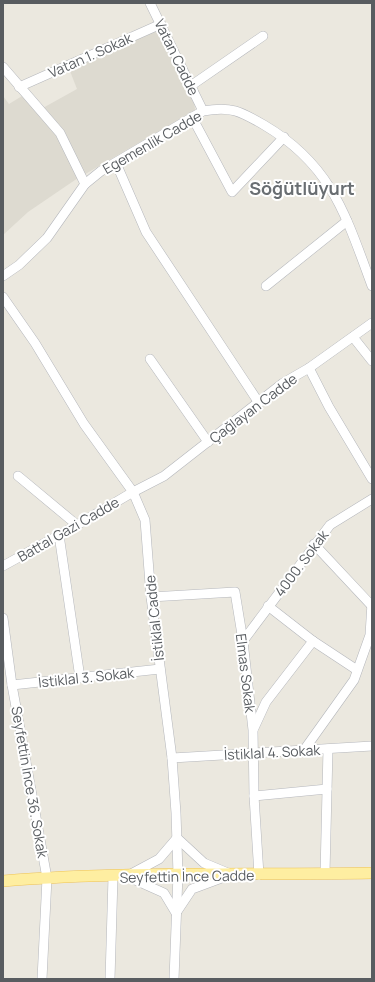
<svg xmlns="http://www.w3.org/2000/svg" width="375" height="982" font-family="Manrope,sans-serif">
<rect width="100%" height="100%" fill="#ebe8df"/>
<path fill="#dddad0" d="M156 31 194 100 195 110 75 180 28 212 3 235V96L9 104 27 93 41 109 77 89 68 66 80 59Z"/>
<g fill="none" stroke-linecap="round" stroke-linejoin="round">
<g stroke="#b5b7bc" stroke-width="10">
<g id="minor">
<path d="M150 3 203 111"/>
<path d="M3 67 60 133 85 184"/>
<path d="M192 85 263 36"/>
<path d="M19 87 161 24"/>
<path d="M192 117 232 192 284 137"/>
<path d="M116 163 146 232 259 403"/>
<path d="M3 276 19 265 47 238 85 184 101 171 203 111C231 106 240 111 264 125 332 165 346 216 372 286"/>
<path d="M266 286 347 221"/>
<path d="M3 297 35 343 84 424 133 492 145 520 151 597 172 758 176 813 178 874 174 979"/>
<path d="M353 337 372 361"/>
<path d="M150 359 208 442"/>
<path d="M309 368 329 407 372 479"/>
<path d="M18 476 77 525"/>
<path d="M59 535 80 678"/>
<path d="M314 544 372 606"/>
<path d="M3 566 77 525 133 492 164 476 283 383 309 368 372 323"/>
<path d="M151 597 235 592 243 641 253 730 254 796 259 875"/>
<path d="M268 606 313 641 357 670"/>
<path d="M3 618 12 685 47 878 42 979"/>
<path d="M243 641 330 525 372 499"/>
<path d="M12 685 160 669"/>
<path d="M254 728 266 702 313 641"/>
<path d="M304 750 354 680 370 635 372 603"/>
<path d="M172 758 372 746"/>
<path d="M254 796 327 789"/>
<path d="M131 874 159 859 177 838 204 863 228 873"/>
<path d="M325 874 328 749"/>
<path d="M126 876 164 893 176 913 192 889 227 876"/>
<path d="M110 979 113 877"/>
</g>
</g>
<g stroke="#efc354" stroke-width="12">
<path id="major" d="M3 881C125 871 249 875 372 873"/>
</g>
<use href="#minor" stroke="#fff" stroke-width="9"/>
<use href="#major" stroke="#feeea1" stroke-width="11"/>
</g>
<g text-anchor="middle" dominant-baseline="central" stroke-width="4" stroke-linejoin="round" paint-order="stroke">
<g font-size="14" fill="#585c60" stroke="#fff">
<text transform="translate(90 55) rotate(-24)">Vatan 1. Sokak</text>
<text transform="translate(177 57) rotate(64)">Vatan Cadde</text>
<text transform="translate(152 142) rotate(-30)">Egemenlik Cadde</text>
<text transform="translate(253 408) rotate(-37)">Çağlayan Cadde</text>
<text transform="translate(68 529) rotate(-30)">Battal Gazi Cadde</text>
<text transform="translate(301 563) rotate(-53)">4000. Sokak</text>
<text transform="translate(154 618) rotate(-96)">İstiklal Cadde</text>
<text transform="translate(246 673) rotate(83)">Elmas Sokak</text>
<text transform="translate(86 677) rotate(-6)">İstiklal 3. Sokak</text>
<text transform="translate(272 752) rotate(-3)">İstiklal 4. Sokak</text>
<text transform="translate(30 782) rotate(80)">Seyfettin İnce 36. Sokak</text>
<text transform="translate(187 876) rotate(-1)">Seyfettin İnce Cadde</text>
</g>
<g font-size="18" font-weight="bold" fill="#696e72" stroke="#fff">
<text x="302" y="188">Söğütlüyurt</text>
</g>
</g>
<rect width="375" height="982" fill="none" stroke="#585c60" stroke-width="8"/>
</svg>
